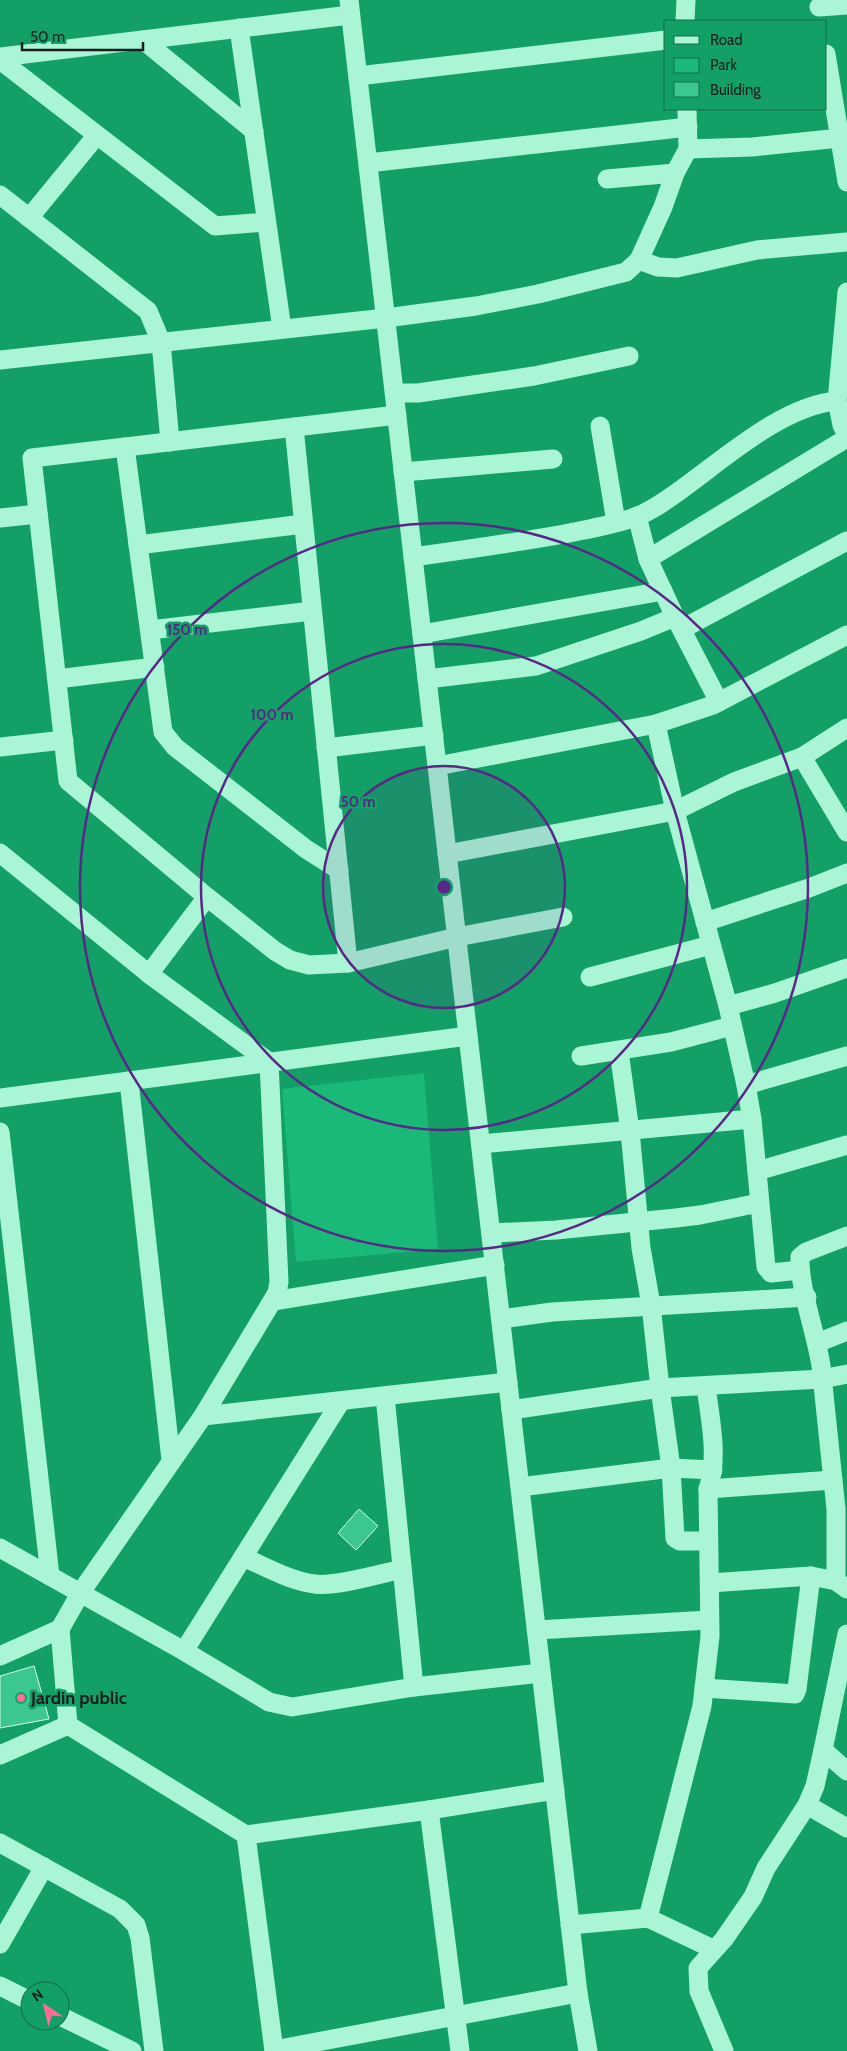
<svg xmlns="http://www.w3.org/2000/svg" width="847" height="2051" font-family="Cabin,sans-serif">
<rect width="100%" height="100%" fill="#12a067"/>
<path fill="#19ba77" d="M424 1073 438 1249 296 1262 282 1089Z"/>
<g fill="#3bc78d" stroke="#d2feec">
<path d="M359 1509 378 1526 356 1550 338 1533Z"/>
<path d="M34 1666 49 1719 0 1728V1676Z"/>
</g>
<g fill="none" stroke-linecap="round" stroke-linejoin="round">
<g stroke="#a9f5d5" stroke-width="19">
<path d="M349 0 578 1993 588 2051"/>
<path d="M819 7 847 5"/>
<path d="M685 21 686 0"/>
<path d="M239 28 282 329"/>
<path d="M143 40 254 131"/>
<path d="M826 54 847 182"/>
<path d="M0 57 350 15"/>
<path d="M0 60 215 226 266 222"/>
<path d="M358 76 666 40"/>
<path d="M688 149 752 147 840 138"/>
<path d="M368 163 688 127"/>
<path d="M607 179 675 173"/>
<path d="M0 195 148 311 161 342 170 442"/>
<path d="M29 218 97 135"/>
<path d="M639 260 658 267 677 268 757 250 847 242"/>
<path d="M847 292 837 401 842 425 847 435"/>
<path d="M0 360 386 318 476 306 538 294 626 272 639 260 663 207 675 173 688 149 687 109"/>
<path d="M395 393H418L534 376 629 356"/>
<path d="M397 415 32 458 68 781 207 897 275 951 290 960 309 965 348 963 457 937 563 917"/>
<path d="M600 426 616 522"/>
<path d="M294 427 348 963"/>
<path d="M125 447 163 732 175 747 306 849 339 870"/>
<path d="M403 472 553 459"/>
<path d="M637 516 648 559 675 617 719 702"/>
<path d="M0 518 38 514"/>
<path d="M138 545 303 524"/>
<path d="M413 557C464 550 514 543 564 534 588 529 614 525 638 516 655 509 671 497 686 486 727 456 785 405 837 401"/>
<path d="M648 559 847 438"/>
<path d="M682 629 847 541"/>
<path d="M150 630 312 611"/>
<path d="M422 634 663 591"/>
<path d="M57 679 155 667"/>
<path d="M427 679 536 666 641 631 675 617"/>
<path d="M656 724 675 811 728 1006 746 1085 752 1119 766 1267 771 1273 800 1270"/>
<path d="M0 747 64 740"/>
<path d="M326 748 434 735"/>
<path d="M802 757 847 832"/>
<path d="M437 766 656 724 713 705 847 635"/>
<path d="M0 853 149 974 269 1062 279 1282 277 1293 203 1416 81 1592 60 1629"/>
<path d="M447 854 675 811 734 782 802 757 847 728"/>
<path d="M705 922 809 888 847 873"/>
<path d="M149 974 207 897"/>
<path d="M590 977 711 945"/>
<path d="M728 1006 775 993 847 968"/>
<path d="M619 1051 630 1131 641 1248 651 1305 660 1388 671 1468 675 1538 680 1541H708"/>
<path d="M581 1056 671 1042 732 1026"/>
<path d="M129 1081 171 1460"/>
<path d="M746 1085 847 1056"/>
<path d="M0 1098 468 1036"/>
<path d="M0 1132 50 1576"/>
<path d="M481 1144 752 1119"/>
<path d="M757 1171 847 1145"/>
<path d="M491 1233 556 1230 676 1218 700 1215 759 1203"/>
<path d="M273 1301 495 1265"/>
<path d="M501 1319 552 1312 807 1297"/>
<path d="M817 1343 847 1331"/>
<path d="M385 1396 414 1687"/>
<path d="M511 1410 660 1388 822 1379 847 1374"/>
<path d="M203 1416 508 1382"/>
<path d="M520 1487 671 1468 713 1470"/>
<path d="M708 1489 833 1480"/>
<path d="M0 1548 184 1651 269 1702 292 1707 414 1687 541 1673"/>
<path d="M243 1557C266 1567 290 1581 315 1584 335 1587 380 1574 402 1569"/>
<path d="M836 1581V1509L821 1366C816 1332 799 1289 800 1257L806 1252 847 1236"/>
<path d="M710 1583 811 1576 836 1581 847 1589"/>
<path d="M537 1630 709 1620"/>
<path d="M184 1651 341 1401"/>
<path d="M0 1656 60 1629 68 1725"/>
<path d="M704 1688 795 1694 797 1689 811 1576"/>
<path d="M68 1725 246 1835 274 2051"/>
<path d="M823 1750 847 1771"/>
<path d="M0 1755 68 1725"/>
<path d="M807 1805 847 1828"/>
<path d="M429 1810 460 2051"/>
<path d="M246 1835 429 1810 555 1790"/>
<path d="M0 1843 120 1909 136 1925 140 1938 154 2051"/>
<path d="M648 1918 702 1706 710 1636 708 1489C719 1457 710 1419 706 1386"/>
<path d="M570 1925 648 1918 713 1949"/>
<path d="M0 1944 44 1867"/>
<path d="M0 1986 30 2001"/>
<path d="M60 2016 132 2051"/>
<path d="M274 2050 578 1993"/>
<path d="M724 2051 699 1991 698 1968 724 1939 753 1897 766 1868 807 1805 815 1786 823 1750 847 1634"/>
</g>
</g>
<circle cx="444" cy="887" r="121" fill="#5a2786" fill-opacity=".12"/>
<g fill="none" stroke="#5a2786" stroke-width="2.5">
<circle cx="444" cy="887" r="121"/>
<circle cx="444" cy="887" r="243"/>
<circle cx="444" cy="887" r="364"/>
</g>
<circle fill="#ff6d92" stroke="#12a067" stroke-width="2" cx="21" cy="1698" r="5"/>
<g text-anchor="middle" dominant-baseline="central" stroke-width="5" stroke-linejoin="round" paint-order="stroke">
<g font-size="18" font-weight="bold" fill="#1d1d1d" stroke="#12a067" text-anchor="start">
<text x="31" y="1698">Jardin public</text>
</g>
</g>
<circle cx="444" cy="887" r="8" fill="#5a2786" stroke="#12a067" stroke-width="2.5"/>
<g font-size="15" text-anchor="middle" font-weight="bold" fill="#5a2786" stroke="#12a067" stroke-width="5" stroke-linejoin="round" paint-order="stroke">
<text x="187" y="635">150 m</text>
<text x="272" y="720">100 m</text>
<text x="358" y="807">50 m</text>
</g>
<rect x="664" y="20" width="162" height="90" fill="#12a067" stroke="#166c49"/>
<rect x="674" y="36" width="25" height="8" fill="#a9f5d5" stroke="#166c49"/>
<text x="710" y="45" font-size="15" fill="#1d1d1d">Road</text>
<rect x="674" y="58" width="25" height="15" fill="#19ba77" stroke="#166c49"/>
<text x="710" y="70" font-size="15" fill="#1d1d1d">Park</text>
<rect x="674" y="82" width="25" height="15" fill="#3bc78d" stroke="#166c49"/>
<text x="710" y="95" font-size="15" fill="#1d1d1d">Building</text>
<g transform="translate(45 2006) rotate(325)"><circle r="24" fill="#12a067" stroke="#166c49"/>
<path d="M0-4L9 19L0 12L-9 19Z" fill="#ff6d92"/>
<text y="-8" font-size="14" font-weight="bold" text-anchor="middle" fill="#1d1d1d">N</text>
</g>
<path d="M22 42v8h121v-8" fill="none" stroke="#1d1d1d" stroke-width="2.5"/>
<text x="30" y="42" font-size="15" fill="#1d1d1d" stroke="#12a067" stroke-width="4" paint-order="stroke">50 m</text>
</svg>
